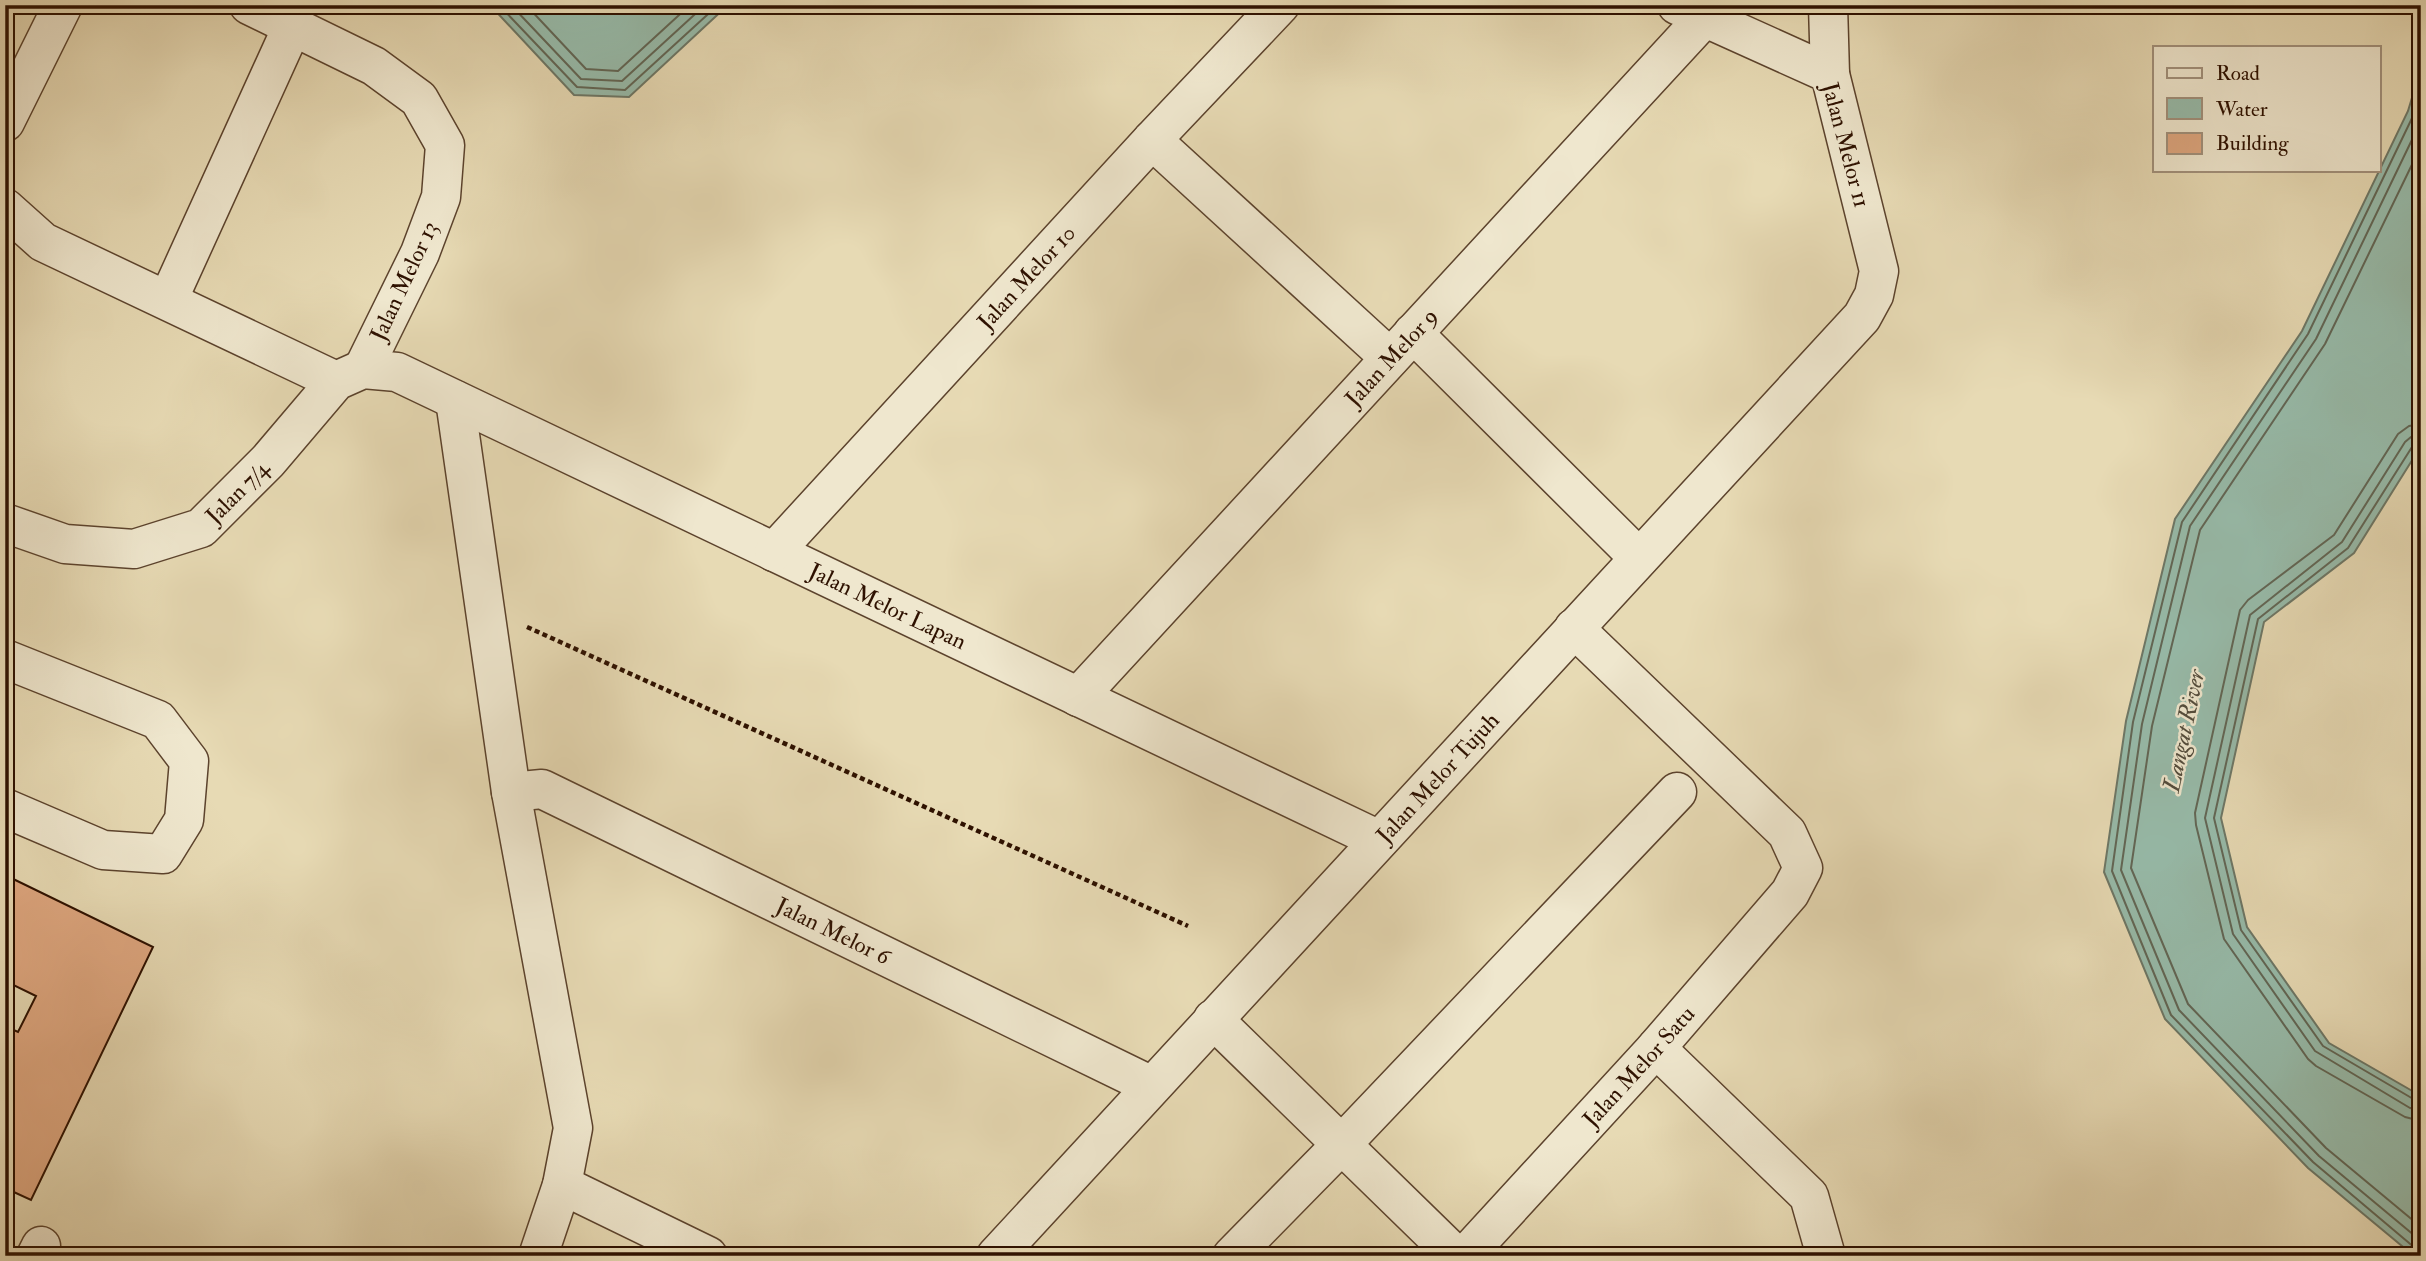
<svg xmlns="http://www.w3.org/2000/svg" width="2426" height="1261" font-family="'IM FELL Double Pica',serif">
<rect width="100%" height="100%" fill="#e7dab4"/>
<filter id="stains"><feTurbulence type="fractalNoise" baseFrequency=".00286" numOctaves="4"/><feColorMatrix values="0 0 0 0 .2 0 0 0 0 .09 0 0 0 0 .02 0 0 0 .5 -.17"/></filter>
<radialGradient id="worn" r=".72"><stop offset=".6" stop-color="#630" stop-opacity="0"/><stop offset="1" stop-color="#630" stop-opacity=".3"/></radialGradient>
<g fill="#97bbaa" stroke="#6d7766" stroke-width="2">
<path d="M490 5H728L629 97 574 95Z"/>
<path d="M2421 68V446L2354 553 2264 622 2221 818 2247 927 2329 1043 2421 1096V1256H2414L2308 1168 2165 1019 2104 872 2126 721 2175 519 2302 331 2408 111Z"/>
</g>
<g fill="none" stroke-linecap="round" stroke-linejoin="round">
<g stroke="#626655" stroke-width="2">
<path d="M499 5 577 87 625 90 718 5"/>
<path d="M511 5 581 79 622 81 705 5"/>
<path d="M526 5 586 69 618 71 690 5"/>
<path d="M2421 121 2316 339 2190 526 2142 724 2121 870 2179 1010 2319 1156 2421 1241"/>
<path d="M2421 146 2325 344 2200 530 2152 726 2131 868 2188 1004 2326 1148 2421 1227"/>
<path d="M2421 424 2409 426 2398 434 2334 535 2248 600 2240 610 2195 813 2196 825 2224 939 2308 1059 2316 1066 2405 1117 2421 1121"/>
<path d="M2421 435 2411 437 2405 442 2342 542 2250 615 2205 818 2233 934 2315 1051 2410 1108 2421 1110"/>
<path d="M2421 444 2412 447 2348 548 2258 619 2214 818 2241 930 2323 1046 2415 1100 2421 1101"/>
<path d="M2418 1256 2415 1248 2313 1162 2171 1015 2112 871 2133 722 2182 522 2308 334 2414 114 2421 93"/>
</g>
</g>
<path fill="#dea780" stroke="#2e1100" stroke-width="2" d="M5 875 153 947 31 1200 5 1188V1026L18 1032 36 996 5 981 7 961 5 960Z"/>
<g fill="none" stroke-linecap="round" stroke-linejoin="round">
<g stroke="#5c432d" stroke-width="41">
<g id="minor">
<path d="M249 5 374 66 419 99 445 145 441 197 420 253 363 369"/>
<path d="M1828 5 1830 74"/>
<path d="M5 122 63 5"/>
<path d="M1152 140 1390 358"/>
<path d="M5 208 43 242 336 381"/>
<path d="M168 300 293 25"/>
<path d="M1413 333 1639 558"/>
<path d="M455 400 511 792 573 1128 562 1185 538 1256"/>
<path id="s1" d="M5 523 65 544 134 549 201 528 268 461 336 381 363 369 397 372 1379 840"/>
<path id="s2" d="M774 552 1152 140 1280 5"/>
<path d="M5 659 158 720 189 761 184 820 163 854 103 850 5 808"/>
<path id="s3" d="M1078 697 1704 18"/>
<path id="s4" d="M511 792 542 789 1152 1086"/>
<path d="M1213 1019 1456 1256"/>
<path d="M1656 1048 1809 1196 1826 1256"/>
<path d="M562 1185 708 1256"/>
<path d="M36 1256 41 1246"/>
<path id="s5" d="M996 1256 1862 317 1874 295 1879 271 1830 74 1677 5"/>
<path d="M1232 1256 1341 1145 1677 792"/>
<path id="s6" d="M1465 1256 1656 1048 1790 893 1803 868 1787 833 1574 628"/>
</g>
</g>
<path stroke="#2e1100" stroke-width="4.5" stroke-dasharray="5 3.5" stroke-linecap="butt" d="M527 627 1188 926"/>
<use href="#minor" stroke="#efe7ce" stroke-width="38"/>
</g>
<g text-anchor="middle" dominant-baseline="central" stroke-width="5" stroke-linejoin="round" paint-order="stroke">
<g font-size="23" fill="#2e1100" stroke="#efe7ce">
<text transform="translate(1846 145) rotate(75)">Jalan Melor 11</text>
<text stroke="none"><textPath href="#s2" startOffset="373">Jalan Melor 10</textPath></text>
<text transform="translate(404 281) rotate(-65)">Jalan Melor 13</text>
<text stroke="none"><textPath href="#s3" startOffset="462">Jalan Melor 9</textPath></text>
<text stroke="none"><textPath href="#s1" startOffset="254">Jalan 7/4</textPath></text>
<text stroke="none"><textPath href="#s1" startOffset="1010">Jalan Melor Lapan</textPath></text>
<text stroke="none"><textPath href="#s5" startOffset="651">Jalan Melor Tujuh</textPath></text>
<text stroke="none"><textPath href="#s4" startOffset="355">Jalan Melor 6</textPath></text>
<text stroke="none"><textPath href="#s6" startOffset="257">Jalan Melor Satu</textPath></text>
</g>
<g font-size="24" font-style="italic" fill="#534c3c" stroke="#efe7ce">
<text transform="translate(2184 731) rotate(-78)">Langat River</text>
</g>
</g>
<rect width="2426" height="1261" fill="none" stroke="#e7dab4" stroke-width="28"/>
<rect x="7" y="7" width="2412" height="1247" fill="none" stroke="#2e1100" stroke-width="3.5"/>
<rect x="14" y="14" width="2398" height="1233" fill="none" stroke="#2e1100" stroke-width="2"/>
<rect x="2153" y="46" width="228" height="126" fill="#efe7ce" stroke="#a2917c" stroke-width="2"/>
<rect x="2167" y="68" width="35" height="10" fill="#efe7ce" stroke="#a2917c" stroke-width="2"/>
<text x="2216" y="80" font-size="21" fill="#2e1100">Road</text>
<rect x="2167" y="98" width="35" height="21" fill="#97bbaa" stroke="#a2917c" stroke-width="2"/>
<text x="2216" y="116" font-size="21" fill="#2e1100">Water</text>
<rect x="2167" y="133" width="35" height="21" fill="#dea780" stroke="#a2917c" stroke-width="2"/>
<text x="2216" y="150" font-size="21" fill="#2e1100">Building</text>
<rect width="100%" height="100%" filter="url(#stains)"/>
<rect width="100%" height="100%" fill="url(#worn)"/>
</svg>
